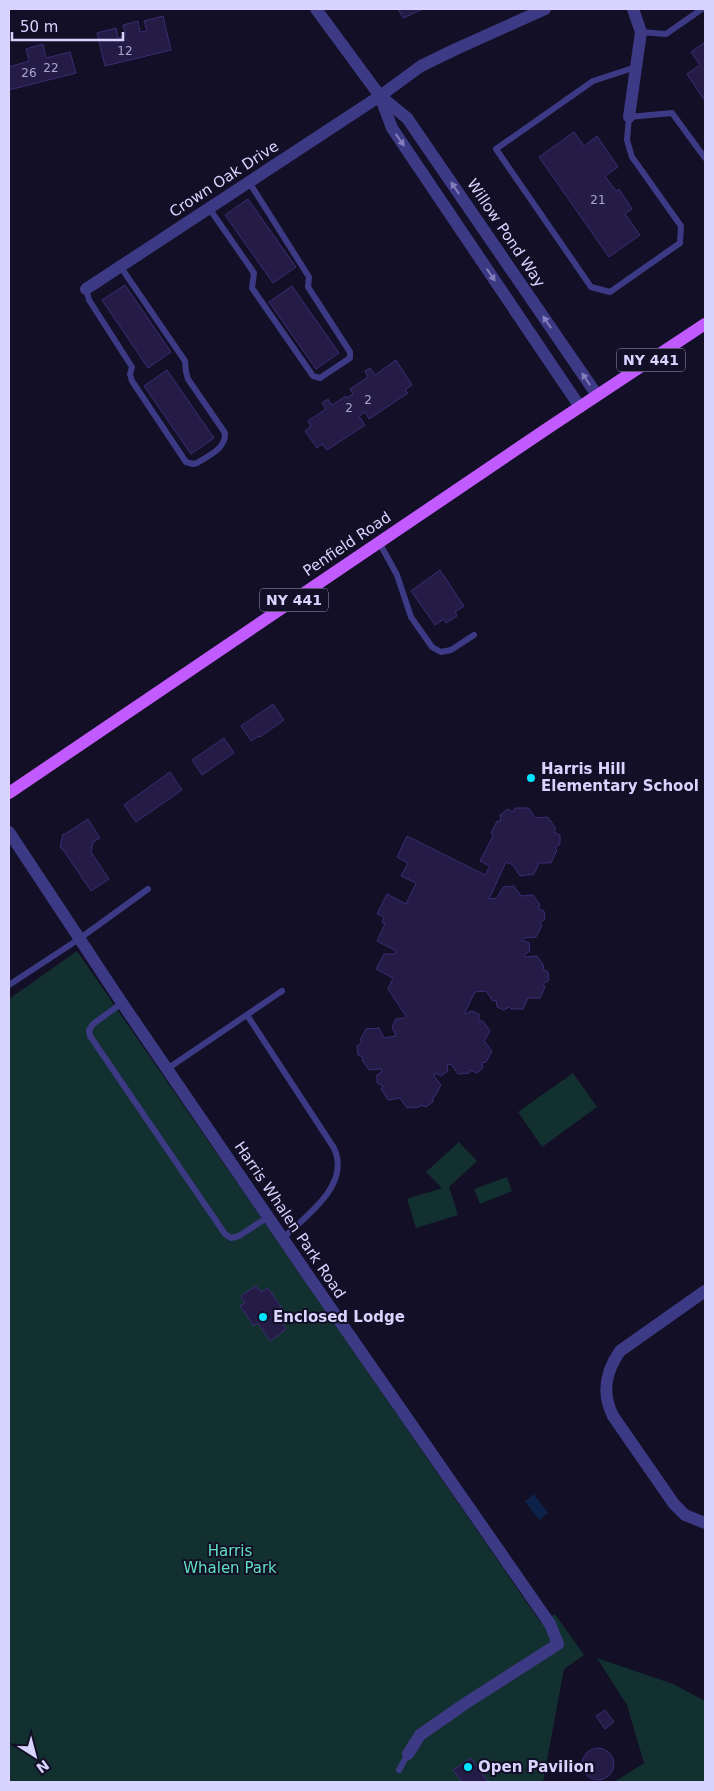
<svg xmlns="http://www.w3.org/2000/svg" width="714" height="1791" font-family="'DejaVu Sans',sans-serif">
<rect width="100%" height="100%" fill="#130f26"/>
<g fill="#12302f">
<path d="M77 951 541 1623 555 1614 584 1655 564 1669 543 1782H9V999Z"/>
<path d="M573 1073 597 1107 542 1147 518 1112Z"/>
<path d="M459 1142 477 1161 449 1187 458 1215 416 1228 407 1199 442 1188 426 1172Z"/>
<path d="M507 1177 512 1191 480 1204 474 1189Z"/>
<path d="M597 1658 673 1684 705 1701V1782H614L644 1763 627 1705Z"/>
</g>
<path fill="#0c2248" d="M534 1494 548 1513 539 1520 525 1501Z"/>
<g fill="#241b47" stroke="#3b2d73">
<path d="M398 9H423L403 18Z"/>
<path d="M163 16 171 50 105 66 97 33 116 28 118 38 126 36 123 25 138 21 140 32 147 31 144 21Z"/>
<path d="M705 42V101L687 74 700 65 691 52Z"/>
<path d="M43 44 46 58 70 52 76 73 9 90V67L29 61 26 49Z"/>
<path d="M574 132 584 146 597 136 618 167 605 176 616 191 619 189 632 209 625 214 640 235 609 257 539 157Z"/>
<path d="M248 199 296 267 273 283 225 215Z"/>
<path d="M125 285 171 352 148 368 102 300Z"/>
<path d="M292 286 339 353 316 369 269 302Z"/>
<path d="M396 360 412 385 405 390 408 393 369 419 365 412 359 416 365 425 327 450 322 444 317 448 305 431 311 426 308 421 326 409 322 403 328 399 332 405 346 396 347 398 353 394 350 389 368 377 365 371 370 368 375 375Z"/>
<path d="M167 370 214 438 191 454 144 386Z"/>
<path d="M440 570 464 606 455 612 457 616 446 623 444 619 435 625 411 591Z"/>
<path d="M273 704 284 720 260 737 259 736 251 741 241 726Z"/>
<path d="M224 738 234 753 202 775 192 760Z"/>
<path d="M170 772 182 790 136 822 124 805Z"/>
<path d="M515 808H529L535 818 548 817 556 829 554 832 560 835V844L555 848 557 850 551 863H539L534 874 520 876 513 865 506 862 489 899 497 898 503 887 514 886 521 896 533 895 540 905 538 909 544 911 545 919 540 923 542 926 536 937 524 938 522 940 529 943 530 951 524 955 525 957 537 956 544 966 543 969 548 972 549 980 543 984 545 987 540 998H528L523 1009H511L509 1007 504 1010 497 1007 496 1000 493 1001 486 991 475 992 465 1012 466 1014 471 1011 479 1014V1021H483L490 1031 484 1041 492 1051 486 1062 482 1063 483 1068 477 1073 470 1070 469 1073 458 1074 451 1064 447 1065 448 1071 441 1076 435 1073 434 1076 441 1085 435 1096 433 1097V1102L426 1107 420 1105 419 1107 407 1108 400 1098 388 1100 381 1089 383 1086 377 1083V1075L382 1072 381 1069 369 1070 362 1060 363 1057 358 1055 357 1046 362 1042 360 1040 366 1029 379 1028 384 1038 396 1036 392 1027 396 1019 405 1018 406 1016 388 989 393 978 376 969 384 954H395L396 951 377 941 385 924 382 922 384 917 377 914 387 894 406 904 416 883 401 876 408 863 397 857 407 836 485 875 490 866 480 861 493 836 491 833 497 821H501L500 815 508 809 513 812Z"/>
<path d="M88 819 100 838 93 842 91 852 109 879 91 891 62 848H60L63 834H65Z"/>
<path d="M256 1286 261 1292 268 1288 281 1307 275 1311 286 1329 270 1341 258 1323 254 1326 240 1306 245 1303 241 1296Z"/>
<path d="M605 1710 614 1722 605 1729 596 1716Z"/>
<circle cx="598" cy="1764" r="16"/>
<path d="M471 1758 488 1782H462L453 1770Z"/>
</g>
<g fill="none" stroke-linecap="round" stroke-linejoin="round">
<g stroke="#3d3a85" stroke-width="6">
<path d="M641 32 666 34 702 9"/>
<path d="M636 67 593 81 496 149 591 287 610 292 680 243 681 226 632 157 627 140 629 117 672 113 705 158"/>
<path d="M209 208 254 273 252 288 313 376 320 378 350 358V352L308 287 309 277 249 182"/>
<path d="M86 289 89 300 132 367 130 374 132 381 186 462 193 464 197 463C208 456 226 449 225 433L188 379 186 372 185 361 120 266"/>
<path d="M379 542 397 575 411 617 432 647 441 652 451 650 474 635"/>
<path d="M9 985 79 939 148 889"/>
<path d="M122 1003 93 1024 89 1030 90 1036 225 1234 231 1238 239 1236 268 1217"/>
<path d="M247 1015 334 1148C351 1185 307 1215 283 1238"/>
<path d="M167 1069 282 991"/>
<path d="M399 1770 408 1754"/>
</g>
<g stroke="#3d3a85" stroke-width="12">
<path d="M316 9 380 96 407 118 597 395"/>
<path d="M380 96 392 128 580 407"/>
<path d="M629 117 641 32 633 9"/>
<path d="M86 289 380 96 421 66 456 49 545 9"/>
<path d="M9 832 122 1003 305 1271 550 1624 558 1644 466 1703 420 1735 408 1754"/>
<path d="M705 1291 620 1351C606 1371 601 1392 613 1416L674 1504 685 1515 705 1523"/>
</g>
<path stroke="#c25bff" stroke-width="12" d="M9 793 551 426 705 324"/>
</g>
<defs><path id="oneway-solid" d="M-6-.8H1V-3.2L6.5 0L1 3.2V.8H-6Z" transform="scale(1.25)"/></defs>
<g fill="#837fbc">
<use href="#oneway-solid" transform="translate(400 140) rotate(55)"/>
<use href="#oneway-solid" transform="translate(455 188) rotate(-124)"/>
<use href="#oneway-solid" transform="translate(491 275) rotate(56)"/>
<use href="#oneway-solid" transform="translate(547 322) rotate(-124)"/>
<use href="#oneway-solid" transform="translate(586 379) rotate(-124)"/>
</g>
<g fill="#00e5ff" stroke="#130f26" stroke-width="2">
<circle cx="531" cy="778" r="5"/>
<circle cx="263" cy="1317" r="5"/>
<circle cx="468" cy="1767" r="5"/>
</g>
<g text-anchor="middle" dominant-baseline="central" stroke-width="4" stroke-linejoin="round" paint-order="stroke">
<g font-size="12" fill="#aca6d1">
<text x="125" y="51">12</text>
<text x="51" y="68">22</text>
<text x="29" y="73">26</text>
<text x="598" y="200">21</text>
<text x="368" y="400">2</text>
<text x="349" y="408">2</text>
</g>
<g fill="#130f26" stroke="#9e99be" stroke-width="1">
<rect x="617" y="348.5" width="68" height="23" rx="4"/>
<rect x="260" y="588.5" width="68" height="23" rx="4"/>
</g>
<g font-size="14" font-weight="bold" fill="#d9d4ff">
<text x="651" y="360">NY 441</text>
<text x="294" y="600">NY 441</text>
</g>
<g font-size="15" fill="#d9d4ff" stroke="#130f26">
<text transform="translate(224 179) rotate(-33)">Crown Oak Drive</text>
<text transform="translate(506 233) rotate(56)">Willow Pond Way</text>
<text transform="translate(347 544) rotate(-34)">Penfield Road</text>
<text transform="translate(290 1220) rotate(56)">Harris Whalen Park Road</text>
</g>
<g font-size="15" font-weight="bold" fill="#d9d4ff" stroke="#130f26" text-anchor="start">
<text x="541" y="769">Harris Hill<tspan x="541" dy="17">Elementary School</tspan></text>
<text x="273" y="1317">Enclosed Lodge</text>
<text x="478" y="1767">Open Pavilion</text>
</g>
<g font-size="15" fill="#5fe0c0" stroke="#130f26">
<text x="230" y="1551">Harris<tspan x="230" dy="17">Whalen Park</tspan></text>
</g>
</g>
<rect width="714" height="1791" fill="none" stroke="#d9d4ff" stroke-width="20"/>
<g transform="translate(35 1756) rotate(144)" stroke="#130f26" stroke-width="4" paint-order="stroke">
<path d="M0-4L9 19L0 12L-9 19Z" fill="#d9d4ff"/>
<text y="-8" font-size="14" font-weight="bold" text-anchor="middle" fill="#d9d4ff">N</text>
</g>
<path d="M12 32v8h111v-8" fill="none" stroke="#d9d4ff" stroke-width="2.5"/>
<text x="20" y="32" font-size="15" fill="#d9d4ff" stroke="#130f26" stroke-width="4" paint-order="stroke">50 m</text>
</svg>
